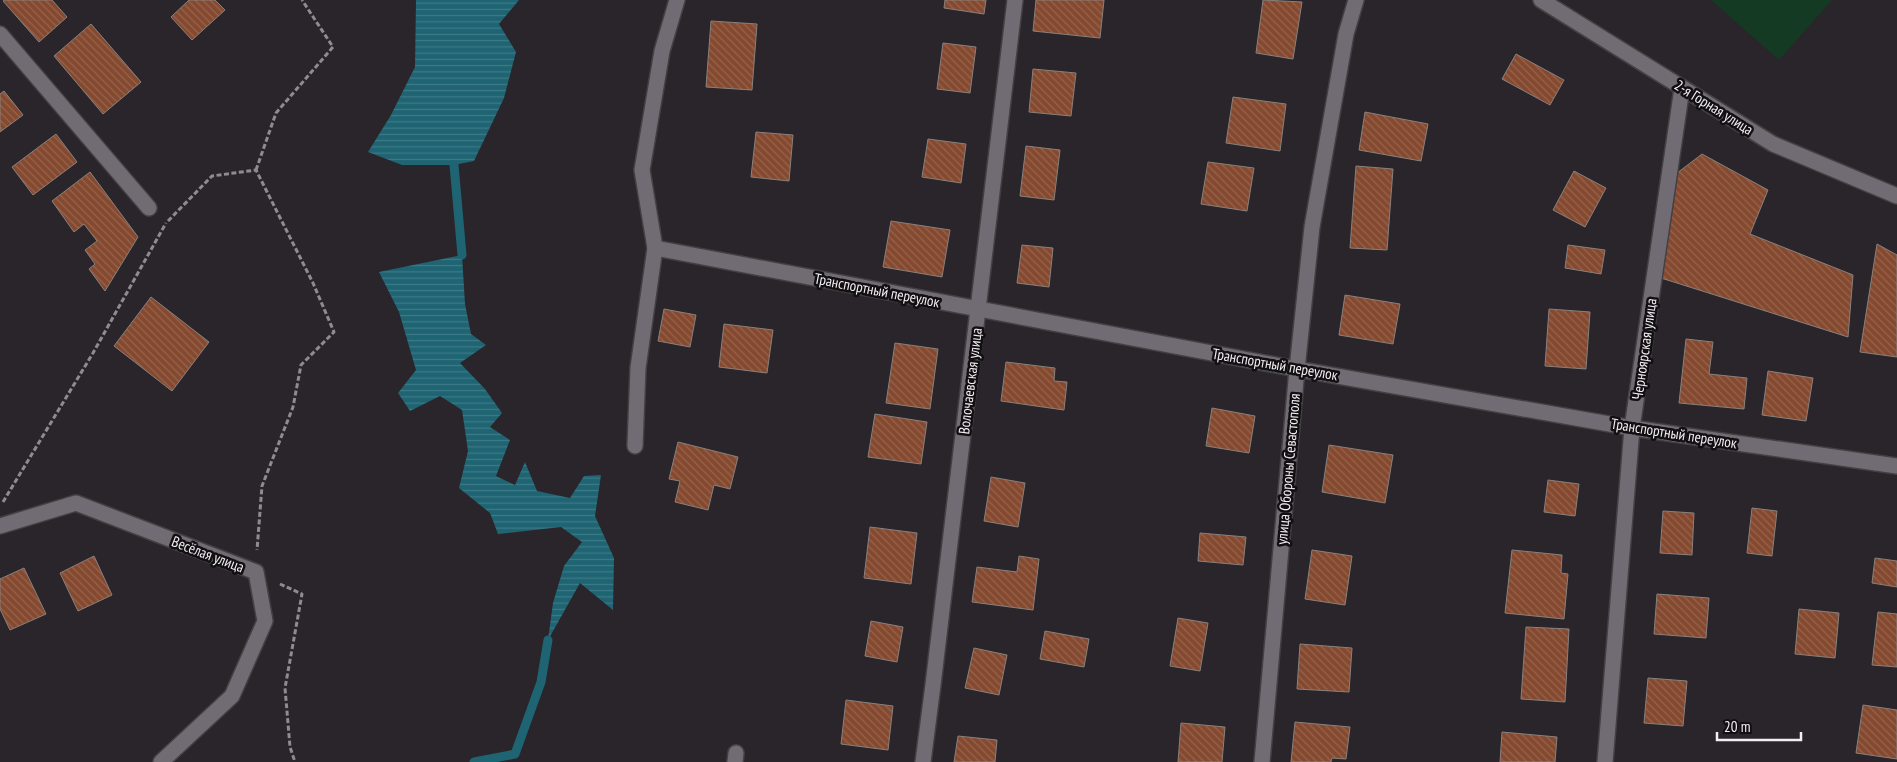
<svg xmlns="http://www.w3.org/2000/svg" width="1897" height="762" font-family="'PT Sans Narrow',sans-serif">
<defs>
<pattern id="water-rules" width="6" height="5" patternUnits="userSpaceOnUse" patternTransform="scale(1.25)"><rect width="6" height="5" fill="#1e6472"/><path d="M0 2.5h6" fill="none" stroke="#3f7a87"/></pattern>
<pattern id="building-back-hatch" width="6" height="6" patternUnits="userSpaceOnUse" patternTransform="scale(1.25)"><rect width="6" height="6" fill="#84492f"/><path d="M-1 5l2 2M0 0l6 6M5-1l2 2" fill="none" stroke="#96644e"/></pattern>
</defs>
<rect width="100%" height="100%" fill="#29252b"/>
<path fill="#153a24" d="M1711 0H1832L1779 60Z"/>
<g fill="url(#water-rules)">
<path d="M416 0H519L499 24 516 52 504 98 474 161 454 165H402L368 152 391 115 415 67Z"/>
<path d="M462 255 465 304 471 334 486 345 460 363 485 389 502 413 490 427 510 440 496 476 515 485 525 462 537 491 570 498 584 476 601 475 595 516 614 558 613 610 580 583 548 640 553 603 564 566 582 542 561 527 498 534 490 513 459 488 468 451 462 410 440 396 410 411 398 393 416 370 399 312 379 272Z"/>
</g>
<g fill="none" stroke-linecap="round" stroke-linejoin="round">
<g stroke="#1e6472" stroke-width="9">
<path d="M454 165 462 255"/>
<path d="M474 762 515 754 541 682 548 640"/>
</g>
</g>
<g fill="url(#building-back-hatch)" stroke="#89817d">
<path d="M5 0H52L67 17 39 42 3 1Z"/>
<path d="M189 0H215L225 10 192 40 171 17Z"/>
<path d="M945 0H986L984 14 944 8Z"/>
<path d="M1036 0H1104L1100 38 1033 31Z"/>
<path d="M1263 0 1302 2 1293 59 1256 53Z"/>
<path d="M711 21 757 24 752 90 706 87Z"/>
<path d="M91 24 141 82 103 114 54 56Z"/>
<path d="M943 43 976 47 970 93 937 89Z"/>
<path d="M1516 54 1564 80 1550 105 1502 79Z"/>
<path d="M1033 69 1076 73 1071 116 1029 112Z"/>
<path d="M4 91 23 115 0 132V94Z"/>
<path d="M1233 97 1286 104 1280 151 1226 143Z"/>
<path d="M1365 112 1428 124 1421 161 1359 150Z"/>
<path d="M756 132 793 135 789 181 751 177Z"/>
<path d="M56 134 77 162 33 195 12 167Z"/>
<path d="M928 139 966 144 961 183 922 177Z"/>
<path d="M1026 146 1060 150 1054 200 1020 196Z"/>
<path d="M1702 154 1768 190 1750 234 1853 275 1848 337 1661 278 1668 180Z"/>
<path d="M1208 162 1254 168 1247 211 1201 204Z"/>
<path d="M1356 166 1393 169 1387 250 1350 248Z"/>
<path d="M1574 171 1606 188 1585 227 1553 210Z"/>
<path d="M90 172 138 237 105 291 89 269 95 264 85 250 97 241 84 224 74 232 52 201Z"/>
<path d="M891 221 950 230 942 277 883 267Z"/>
<path d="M1877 244 1897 255V357L1860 352Z"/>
<path d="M1022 245 1053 248 1049 287 1017 283Z"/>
<path d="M1568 245 1605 250 1601 274 1565 268Z"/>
<path d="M1345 295 1400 304 1393 344 1339 335Z"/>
<path d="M151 297 209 342 172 391 114 346Z"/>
<path d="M664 309 696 315 690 347 658 341Z"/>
<path d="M1549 309 1590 312 1586 369 1545 366Z"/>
<path d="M724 324 773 330 767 373 719 367Z"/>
<path d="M1686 339 1713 342 1709 374 1747 378 1744 409 1679 403Z"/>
<path d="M895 343 938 349 930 409 886 403Z"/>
<path d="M1006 362 1055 368 1054 381 1067 382 1064 410 1001 401Z"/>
<path d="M1768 371 1813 378 1806 421 1762 415Z"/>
<path d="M1212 408 1255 416 1249 453 1206 446Z"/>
<path d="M875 414 927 422 921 464 868 457Z"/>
<path d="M678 442 738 457 730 489 714 485 708 510 675 502 680 481 669 479Z"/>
<path d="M1329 445 1393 455 1385 503 1322 492Z"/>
<path d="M991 477 1025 483 1018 527 984 521Z"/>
<path d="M1548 480 1579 484 1575 516 1544 512Z"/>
<path d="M1752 508 1777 511 1772 556 1747 553Z"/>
<path d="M1663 511 1694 513 1692 555 1660 553Z"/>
<path d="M870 527 917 533 911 584 864 578Z"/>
<path d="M1200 533 1246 537 1243 565 1198 561Z"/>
<path d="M1312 550 1352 556 1345 605 1305 599Z"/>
<path d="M1512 550 1562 555 1561 573 1568 574 1564 619 1505 613Z"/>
<path d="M94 556 112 595 78 611 60 573Z"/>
<path d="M1019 556 1039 559 1033 610 972 602 977 567 1017 572Z"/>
<path d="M1875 558 1897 561V587L1872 583Z"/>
<path d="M24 568 46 614 10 630 0 609V579Z"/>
<path d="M1657 594 1709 598 1706 638 1654 634Z"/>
<path d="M1799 609 1839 613 1835 658 1795 654Z"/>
<path d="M1878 612 1897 614V667L1872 665Z"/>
<path d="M1178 618 1208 623 1200 671 1170 666Z"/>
<path d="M871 621 903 627 897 662 865 656Z"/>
<path d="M1526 627 1569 629 1565 702 1521 699Z"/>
<path d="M1045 631 1089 639 1084 667 1040 659Z"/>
<path d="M1300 644 1352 648 1349 692 1297 689Z"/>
<path d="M974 648 1007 655 999 695 965 688Z"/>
<path d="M1648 678 1687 681 1683 726 1644 723Z"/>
<path d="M846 700 893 706 888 750 841 744Z"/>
<path d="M1863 705 1897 710V759L1856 753Z"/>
<path d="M1295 722 1350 727 1346 759 1332 758 1331 762H1291Z"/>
<path d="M1181 723 1225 727 1222 762H1178Z"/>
<path d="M1502 732 1557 737 1555 762H1500Z"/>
<path d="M958 736 997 740 995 762H954Z"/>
</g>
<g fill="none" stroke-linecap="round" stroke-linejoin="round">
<g stroke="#434044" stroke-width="18">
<g id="minor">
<path d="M1541 0 1773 144 1897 196"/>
<path d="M0 34 149 208"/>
<path d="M655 248 1297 369 1632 428 1897 466"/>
<path d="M635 446 638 368 655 248 642 170 662 51 677 0"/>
<path d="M0 526 76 503 256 572 265 621 232 696 161 762"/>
<path d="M735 762 736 753"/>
<path d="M923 762 933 685 1015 0"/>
<path d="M1262 762 1297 369 1312 227 1346 34 1356 0"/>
<path d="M1605 762 1632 428 1682 88"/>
</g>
</g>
<g stroke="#8f8c91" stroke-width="3" stroke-dasharray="5 2.5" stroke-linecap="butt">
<path d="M256 170 276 113 333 47 302 0"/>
<path d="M168 221 212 176 256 170 313 283 334 332 301 365 293 407 262 486 257 550"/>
<path d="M3 502 93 353 166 223"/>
<path d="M280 584 302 594 285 688 290 747 295 762"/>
</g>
<use href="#minor" stroke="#716c73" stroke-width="15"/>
</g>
<g text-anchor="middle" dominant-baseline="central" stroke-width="5" stroke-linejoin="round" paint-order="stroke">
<g font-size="15" fill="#f2eff3" stroke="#110f11">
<text transform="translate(1714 107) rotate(32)">2-я Горная улица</text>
<text transform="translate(877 290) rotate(11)">Транспортный переулок</text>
<text transform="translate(1644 349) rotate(-82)">Черноярская улица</text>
<text transform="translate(1275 364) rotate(10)">Транспортный переулок</text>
<text transform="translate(970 381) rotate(-83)">Волочаевская улица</text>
<text transform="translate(1674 433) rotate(9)">Транспортный переулок</text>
<text transform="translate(1288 469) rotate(-85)">улица Обороны Севастополя</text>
<text transform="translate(208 554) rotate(21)">Весёлая улица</text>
</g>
</g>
<path d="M1717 732v8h84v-8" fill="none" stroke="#f2eff3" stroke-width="2.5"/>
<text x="1724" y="732" font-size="15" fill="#f2eff3" stroke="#110f11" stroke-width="4" paint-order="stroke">20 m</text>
</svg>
